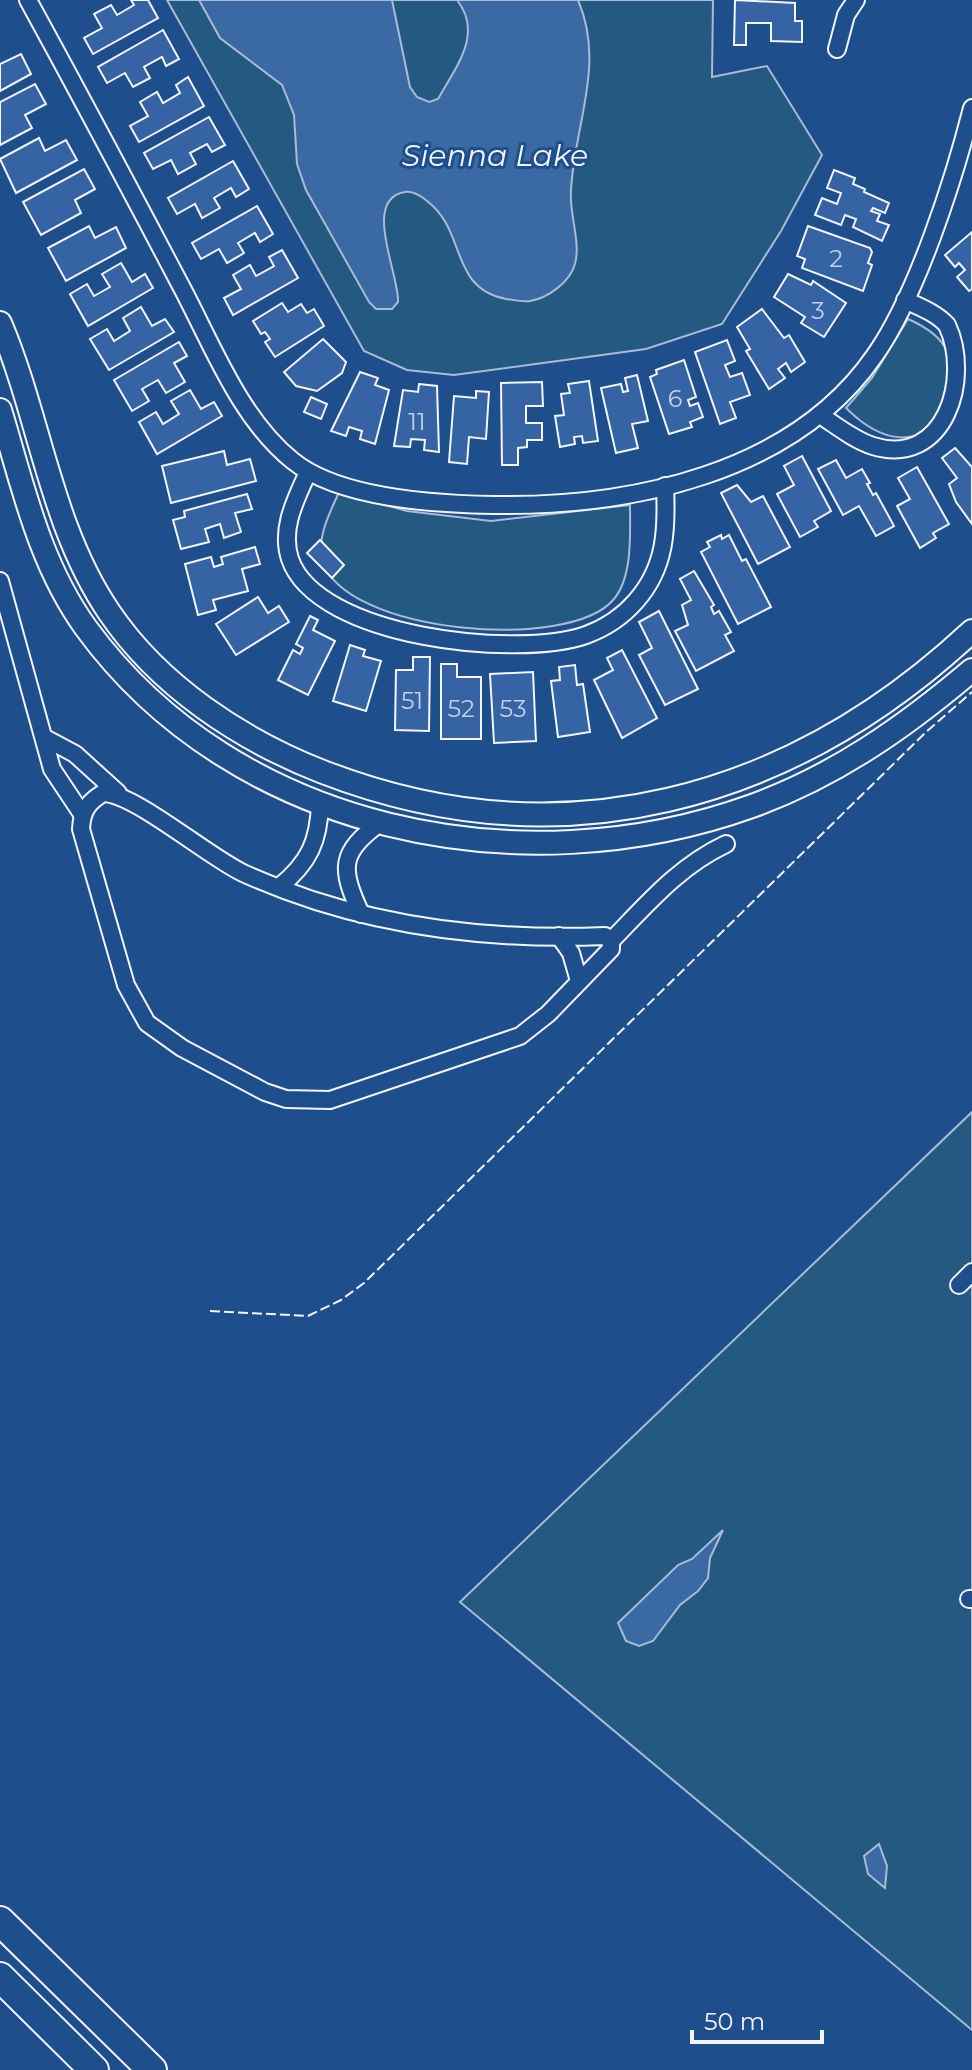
<svg xmlns="http://www.w3.org/2000/svg" width="972" height="2070" font-family="Montserrat,sans-serif">
<rect width="100%" height="100%" fill="#1f4e8c"/>
<g fill="#245a82" stroke="#a8bbd7" stroke-width="2">
<path d="M167 0H713L712 77 767 66 822 155 781 231 722 324 646 349 454 375 407 370 364 351Z"/>
<path d="M908 319C958 341 951 362 948 410 941 417 933 427 925 432 895 447 866 428 846 408L872 378Z"/>
<path d="M339 492 407 511 491 521 630 505C630 533 633 576 614 599 570 653 343 633 323 561 316 537 330 513 339 492Z"/>
<path d="M972 1112V2030L460 1602Z"/>
</g>
<g fill="#3b69a3" stroke="#a8bbd7" stroke-width="2">
<path d="M199 0H392L410 87 417 97 429 102 438 99C455 68 484 34 457 0H578C606 65 574 125 571 191 569 214 581 241 575 264 570 282 548 298 530 301 522 302 514 300 506 299 449 288 467 231 427 201 421 196 413 191 405 192 361 199 400 276 398 302L392 309H376L369 302 306 190 297 164 294 115 282 85 220 38Z"/>
<path d="M723 1530 710 1558 708 1578 698 1591 680 1605 653 1641 639 1646 626 1641 618 1623 678 1565 692 1559Z"/>
<path d="M879 1844 887 1866 885 1888 868 1874 864 1856Z"/>
</g>
<g fill="#3563a3" stroke="#f2f6ff" stroke-width="2">
<path d="M131 0H148L158 18 93 54 84 38 102 28 94 14 111 5 117 15 134 5Z"/>
<path d="M735 0 795 3V21H802V42L771 41V23H746V45H734Z"/>
<path d="M163 30 179 59 166 66 162 57 144 67 150 78 133 87 125 73 107 83 98 67Z"/>
<path d="M21 54 31 74 0 91V64Z"/>
<path d="M188 77 204 106 139 142 130 126 148 116 140 102 157 92 163 103 180 93 176 85Z"/>
<path d="M35 84 46 104 25 115 32 128 0 145V102Z"/>
<path d="M209 117 225 145 212 152 207 144 190 153 196 164 178 174 171 160 153 169 144 153Z"/>
<path d="M39 138 45 151 66 140 77 160 16 193 0 159Z"/>
<path d="M233 161 249 189 236 197 231 188 214 198 220 208 202 218 195 204 177 214 168 198Z"/>
<path d="M84 169 95 189 75 200 81 213 41 235 23 202Z"/>
<path d="M834 170 855 178 853 184 865 189 864 192 889 203 885 213 873 208 871 211 880 214 877 221 889 225 882 241 853 227 856 219 845 215 841 225 815 215 822 198 837 204 841 193 827 188Z"/>
<path d="M257 206 273 234 260 242 255 233 238 243 244 253 227 263 219 249 201 259 192 243Z"/>
<path d="M89 226 95 238 116 227 126 248 66 281 48 248Z"/>
<path d="M808 226 870 248 872 252 868 263 872 265 863 291 802 268 805 259 797 256Z"/>
<path d="M972 232V289L969 291 957 277 965 270 959 263 955 267 945 255Z"/>
<path d="M282 250 298 278 233 315 224 298 241 289 233 275 250 265 256 276 274 266 269 257Z"/>
<path d="M121 263 132 282 145 274 153 288 88 326 70 294 87 284 94 296 110 287 102 274Z"/>
<path d="M788 274 811 285 813 281 846 303 824 337 801 323 805 317 774 297Z"/>
<path d="M282 303 288 312 301 304 307 313 314 309 324 326 275 357 265 342 270 339 265 332 261 334 253 321Z"/>
<path d="M141 307 152 326 165 319 174 332 109 370 90 339 107 329 114 341 130 331 123 318Z"/>
<path d="M762 309 784 338 789 335 805 362 791 372 786 363 778 369 785 378 769 389 746 351 750 349 737 327Z"/>
<path d="M323 339 346 362 342 373 317 391 296 386 284 372Z"/>
<path d="M727 340 735 361 725 365 730 377 742 373 750 395 730 402 736 418 720 424 695 352Z"/>
<path d="M179 342 187 356 174 363 185 382 166 393 158 380 142 389 149 401 132 411 114 380Z"/>
<path d="M684 360 696 397 688 400 690 406 698 403 703 417 690 422 692 427 669 434 650 377 657 374 656 370Z"/>
<path d="M360 372 378 378 375 385 389 390 375 444 360 439 362 431 349 427 346 436 331 431Z"/>
<path d="M637 375 648 421 632 424 638 448 616 453 601 388 621 384 623 392 628 391 625 378Z"/>
<path d="M589 381 598 441 583 443 582 436 574 437 575 444 560 447 555 416 564 415 561 394 570 393 568 384Z"/>
<path d="M542 382 543 406H526V423H542V440H527V447L518 448V465H502L501 383Z"/>
<path d="M419 384 437 386 439 452 424 450 425 440 411 439 410 447 394 446 403 390 418 392Z"/>
<path d="M190 390 201 409 214 402 222 416 157 454 139 422 156 412 163 424 179 414 171 401Z"/>
<path d="M476 391 489 392 486 439 469 437 467 464 449 462 454 396 476 398Z"/>
<path d="M311 397 327 404 321 419 304 412Z"/>
<path d="M955 448 972 467V524L956 502 949 484 957 478 942 458Z"/>
<path d="M224 451 227 465 250 459 256 481 171 503 162 466Z"/>
<path d="M802 456 831 511 814 521 818 527 800 537 777 494 794 485 784 466Z"/>
<path d="M836 460 846 478 862 469 870 483 867 484 873 495 876 493 894 526 876 536 859 506 843 515 818 469Z"/>
<path d="M917 467 949 524 933 533 936 538 920 548 897 506 910 499 898 478Z"/>
<path d="M737 485 751 502 763 496 790 547 758 564 721 493Z"/>
<path d="M247 494 252 509 235 513 241 532 224 538 220 524 205 529 209 542 181 549 173 520 185 517 184 511Z"/>
<path d="M721 535 722 539 729 535 742 561 746 559 771 607 738 624 701 552 710 547 707 542Z"/>
<path d="M320 540 344 565 332 578 307 553Z"/>
<path d="M255 547 260 564 242 569 248 591 213 600 216 610 198 615 185 564 211 557 214 567 223 564 221 557Z"/>
<path d="M694 571 714 605 711 607 714 614 719 611 731 632 725 635 734 651 696 671 675 631 688 625 682 605 691 600 680 579Z"/>
<path d="M258 597 268 613 279 606 289 622 236 655 216 624Z"/>
<path d="M659 611 698 689 665 705 639 655 652 648 639 622Z"/>
<path d="M310 616 318 620 313 630 335 641 308 695 278 680 293 650 300 654 303 648 296 644Z"/>
<path d="M350 645 365 650 363 656 381 661 366 711 333 701Z"/>
<path d="M622 650 657 718 622 738 594 680 613 670 607 658Z"/>
<path d="M413 657H430L429 731 395 730 396 670H413Z"/>
<path d="M441 664H457V677H481V739H441Z"/>
<path d="M575 665 577 685 583 684 590 732 558 737 551 681 560 680 559 667Z"/>
<path d="M533 672 536 741 494 743 490 674Z"/>
</g>
<g fill="none" stroke-linecap="round" stroke-linejoin="round">
<g stroke="#f2f6ff" stroke-width="20">
<g id="street">
<path d="M28 0C80 95 131 191 181 286 212 344 240 419 293 461 340 499 436 504 494 505 630 507 793 474 875 355 917 295 954 179 972 108"/>
<path d="M837 49 846 15 856 0"/>
<path d="M820 415C837 426 854 440 873 446 945 468 972 378 947 325 936 313 920 307 905 300"/>
<path d="M308 472C296 499 280 528 290 559 317 638 518 659 586 635 605 628 623 616 636 601 666 567 667 529 665 486"/>
<path d="M0 581 52 769 82 814"/>
<path d="M45 738 75 754 118 793"/>
<path d="M103 793C134 793 207 856 243 873 357 925 481 941 605 936L611 941V949L548 1014 520 1036 330 1100 286 1099 265 1092 182 1048 147 1023 126 985 81 829C82 811 87 803 103 793Z"/>
<path d="M279 887C309 863 319 841 320 803"/>
<path d="M361 914C340 868 339 853 381 822"/>
<path d="M559 936 571 953 579 981"/>
<path d="M611 941C647 904 679 866 726 844"/>
<path d="M959 1285 972 1272"/>
<path d="M969 1599H972"/>
</g>
</g>
<g stroke="#f2f6ff" stroke-width="26">
<g id="secondary">
<path d="M0 323C40 417 50 525 109 612 159 686 241 740 323 772 561 864 790 801 972 631"/>
<path d="M0 410C23 486 39 563 86 628 235 832 522 889 752 806 835 776 905 727 972 670"/>
</g>
</g>
<g stroke="#f2f6ff" stroke-width="32">
<g id="highway">
<path d="M0 1921 152 2070"/>
<path d="M0 1977 94 2070"/>
</g>
</g>
<use href="#street" stroke="#1f4e8c" stroke-width="16"/>
<use href="#secondary" stroke="#1f4e8c" stroke-width="22"/>
<use href="#highway" stroke="#1f4e8c" stroke-width="28"/>
<path stroke="#f2f6ff" stroke-width="2" stroke-dasharray="10 4" stroke-linecap="butt" d="M210 1311 308 1316 341 1300 364 1283 926 732 972 692"/>
</g>
<g text-anchor="middle" dominant-baseline="central" stroke-width="6" stroke-linejoin="round" paint-order="stroke">
<g font-size="24" fill="#c3d1e8">
<text x="836" y="258">2</text>
<text x="818" y="310">3</text>
<text x="675" y="398">6</text>
<text x="417" y="421">11</text>
<text x="412" y="700">51</text>
<text x="461" y="708">52</text>
<text x="513" y="708">53</text>
</g>
<g font-size="30" font-style="italic" fill="#f2f6ff" stroke="#1f4e8c">
<text x="495" y="155">Sienna Lake</text>
</g>
</g>
<path d="M692 2030v12h130v-12" fill="none" stroke="#f2f6ff" stroke-width="4"/>
<text x="704" y="2030" font-size="24" fill="#f2f6ff" stroke="#1f4e8c" stroke-width="6" paint-order="stroke">50 m</text>
</svg>
